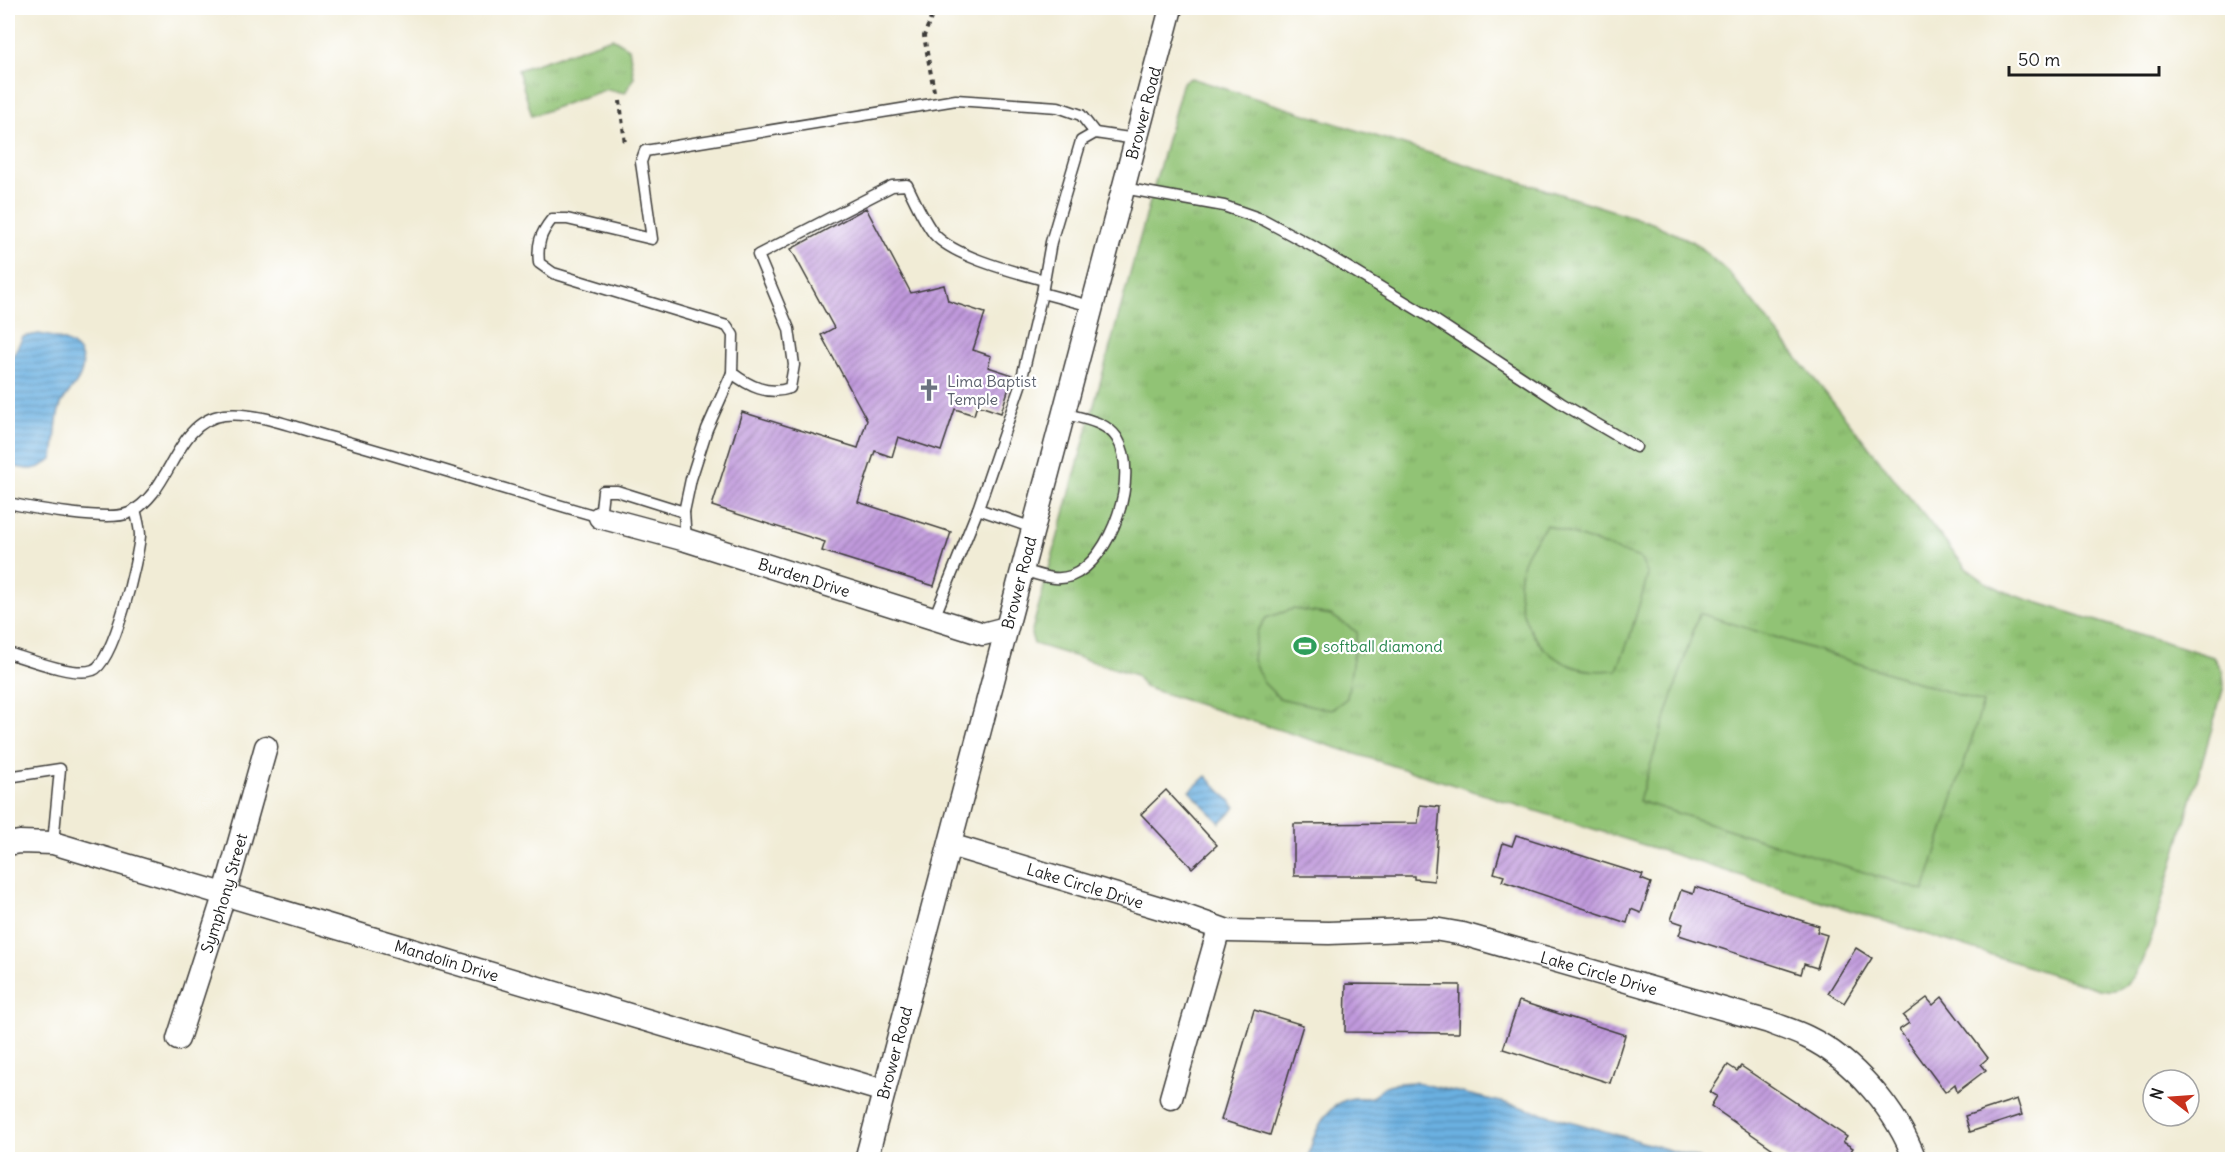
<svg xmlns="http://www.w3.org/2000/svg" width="2240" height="1167" font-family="Delius,sans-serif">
<defs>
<pattern id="park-tufts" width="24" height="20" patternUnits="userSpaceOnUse" patternTransform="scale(1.5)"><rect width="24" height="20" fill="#91c374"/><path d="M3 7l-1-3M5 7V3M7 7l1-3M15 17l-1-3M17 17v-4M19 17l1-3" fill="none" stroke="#7ca764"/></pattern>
<pattern id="water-rules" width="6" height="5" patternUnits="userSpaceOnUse" patternTransform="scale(1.5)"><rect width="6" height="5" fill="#6ab0e1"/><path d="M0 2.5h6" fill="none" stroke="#568eb6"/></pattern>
<pattern id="building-hatch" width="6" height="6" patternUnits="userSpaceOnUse" patternTransform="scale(1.5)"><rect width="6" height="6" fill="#c099dc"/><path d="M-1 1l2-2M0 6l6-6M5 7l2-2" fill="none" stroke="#9b7cb2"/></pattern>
</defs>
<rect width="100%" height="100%" fill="#fff"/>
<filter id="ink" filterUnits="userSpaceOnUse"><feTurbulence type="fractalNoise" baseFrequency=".0167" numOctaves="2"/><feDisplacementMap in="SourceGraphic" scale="12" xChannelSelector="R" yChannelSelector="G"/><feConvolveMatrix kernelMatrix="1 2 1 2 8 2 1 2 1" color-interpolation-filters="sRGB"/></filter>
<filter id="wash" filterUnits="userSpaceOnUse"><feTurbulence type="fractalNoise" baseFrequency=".008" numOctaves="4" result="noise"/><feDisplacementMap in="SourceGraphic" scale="24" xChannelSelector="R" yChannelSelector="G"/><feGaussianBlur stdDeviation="1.35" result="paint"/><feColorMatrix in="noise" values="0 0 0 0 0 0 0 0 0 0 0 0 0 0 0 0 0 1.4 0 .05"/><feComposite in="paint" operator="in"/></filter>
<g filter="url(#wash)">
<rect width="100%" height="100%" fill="#f1ecd6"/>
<g fill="url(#park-tufts)" stroke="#567048" stroke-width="1.5">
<path d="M612 38 629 48 634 77 625 93 607 89 532 116 518 70Z"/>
<path d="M1191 78 1652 223 1695 243 1731 275 1966 568 1987 583 2013 595 2213 657 2223 673 2224 686 2151 939C2144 956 2136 986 2114 990 2110 991 2104 989 2099 989L1144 687 1136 675 1034 644 1031 634 1182 85 1184 81Z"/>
</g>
<g fill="#91c374" stroke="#567048" stroke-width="1.5">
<path d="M1546 525 1640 558 1648 575 1629 639 1617 670C1602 671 1587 672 1572 666 1529 651 1507 597 1526 555 1530 545 1540 535 1546 525Z"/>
<path d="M1293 609 1331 615 1357 632 1347 698 1331 710 1279 698 1263 682 1253 660 1257 632 1266 618Z"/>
<path d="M1699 613 1983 703 1924 891 1639 801Z"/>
</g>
<g fill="url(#water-rules)" stroke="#43667e" stroke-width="1.5">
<path d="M39 334C61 338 92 346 80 376 76 387 64 395 60 407 55 423 56 441 53 458 36 473 29 470 8 465V382L10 361 23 337Z"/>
<path d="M1206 776 1236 807 1220 823 1190 791Z"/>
<path d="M1414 1082 1514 1105 1701 1159H1308C1312 1136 1325 1103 1353 1098 1359 1097 1365 1099 1371 1097 1378 1095 1380 1088 1386 1086 1394 1082 1406 1083 1414 1082Z"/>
</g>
<g id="blocks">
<g fill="url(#building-hatch)">
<path d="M866 208 911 293 944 285 948 301 985 313 973 350 991 356 988 367 1013 375 1001 413 977 405 974 415 955 409 941 451 898 437 892 457 875 451 858 502 951 532 934 586 822 551 825 542 712 506 742 412 858 448 867 420 821 335 834 328 791 249Z"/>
<path d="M1166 790 1217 845 1192 868 1141 814Z"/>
<path d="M1420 805 1440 807 1434 881 1414 879V876H1294V824L1418 823Z"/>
<path d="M1516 835 1643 875 1641 879 1651 883 1641 913 1631 909 1627 923 1502 881 1504 876 1494 873 1503 843 1512 846Z"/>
<path d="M1695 887 1819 926 1817 932 1827 935 1817 968 1804 964 1801 974 1679 935 1683 924 1671 920 1681 890 1693 894Z"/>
<path d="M1856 948 1872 958 1844 1003 1828 993Z"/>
<path d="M1346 984 1460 985 1459 1033 1345 1032Z"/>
<path d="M1942 997 1988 1058 1981 1064 1986 1070 1957 1092 1955 1084 1945 1092 1899 1030 1909 1023 1903 1016 1927 998 1933 1005Z"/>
<path d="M1519 1001 1625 1035 1610 1083 1503 1049Z"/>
<path d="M1254 1010 1303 1025 1270 1135 1221 1120Z"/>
<path d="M1728 1065 1737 1071 1741 1066 1847 1137 1843 1142 1853 1148 1845 1160H1789L1711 1106 1717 1096 1710 1092Z"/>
<path d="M2017 1099 2022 1115 1970 1132 1965 1116Z"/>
</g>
</g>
</g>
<g filter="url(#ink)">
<use href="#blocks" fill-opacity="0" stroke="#3c3b38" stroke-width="1.5"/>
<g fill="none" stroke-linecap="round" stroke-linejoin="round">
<g stroke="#3c3b38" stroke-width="13">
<g id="service">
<path d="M1123 188 1224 206 1264 220 1314 247 1433 319 1561 403 1636 447"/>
<path d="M1044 280C1015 272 954 257 934 234 923 220 915 201 907 185L892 186 758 255 789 329 794 365 790 388C768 396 749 386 732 373L733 335 727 326 553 273 539 263C537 244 540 234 552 219H567L652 239 641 162 645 151 956 100 1058 107 1081 115 1095 133"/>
<path d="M1042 293 1091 306"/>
<path d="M8 503C31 508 109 522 129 513 173 492 173 422 224 415 254 411 296 428 326 436 418 461 508 491 600 517L603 491H617L684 512 686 540"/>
<path d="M684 512 691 479 707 429 732 373"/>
<path d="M1033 528 978 509 1020 386 1042 293 1051 242 1081 141 1095 133 1136 139"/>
<path d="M1022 570C1037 574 1055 582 1071 576 1112 560 1140 475 1117 438 1106 421 1080 418 1063 413"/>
<path d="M934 618 978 509"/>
<path d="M8 653C28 659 74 677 93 670 114 663 138 559 140 536 140 527 137 518 135 509"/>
<path d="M8 777 60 769 53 843"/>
</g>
</g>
<g stroke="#3c3b38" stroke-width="25">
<g id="minor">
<path id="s1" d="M600 517 686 540 983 634 1006 628"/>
<path id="s2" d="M8 844 19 842 53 843 884 1091"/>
<path id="s3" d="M950 845 1180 914 1228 931 1329 933 1434 929 1463 934 1769 1022C1781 1027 1795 1031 1807 1037 1853 1059 1898 1112 1915 1160"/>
<path id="s4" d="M178 1039 225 893 266 747"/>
<path d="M1171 1098 1219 929"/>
<path id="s5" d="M866 1160 1171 8"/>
</g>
</g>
<g stroke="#3c3b38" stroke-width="4" stroke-dasharray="4.5 4.5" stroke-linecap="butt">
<path d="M934 91 924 36 935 8"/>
<path d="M620 101 625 144"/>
</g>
<use href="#service" stroke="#fff" stroke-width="10"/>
<use href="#minor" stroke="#fff" stroke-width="22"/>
</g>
</g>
<defs>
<g id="church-bare" transform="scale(1.8)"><path d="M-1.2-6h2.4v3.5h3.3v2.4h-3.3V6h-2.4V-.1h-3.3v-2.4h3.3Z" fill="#6b7280" stroke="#fff" stroke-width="2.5" paint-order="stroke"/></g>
<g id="stadium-bare" transform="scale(1.8)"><path d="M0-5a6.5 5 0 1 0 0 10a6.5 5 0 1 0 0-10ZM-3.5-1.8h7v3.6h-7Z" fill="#2e9e5b" stroke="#fff" stroke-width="2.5" paint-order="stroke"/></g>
</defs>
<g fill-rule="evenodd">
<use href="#church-bare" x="929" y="390"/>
<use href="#stadium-bare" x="1305" y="646"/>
</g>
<g text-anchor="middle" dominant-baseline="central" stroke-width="4.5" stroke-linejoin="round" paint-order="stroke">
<g font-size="16" fill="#1c1c1c" stroke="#fff">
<text stroke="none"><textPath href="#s5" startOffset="1083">Brower Road</textPath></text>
<text stroke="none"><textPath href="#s1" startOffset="213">Burden Drive</textPath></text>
<text stroke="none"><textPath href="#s5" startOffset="597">Brower Road</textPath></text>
<text stroke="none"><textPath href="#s3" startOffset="141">Lake Circle Drive</textPath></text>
<text stroke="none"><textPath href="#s4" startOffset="153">Symphony Street</textPath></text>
<text stroke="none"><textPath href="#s2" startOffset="456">Mandolin Drive</textPath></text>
<text stroke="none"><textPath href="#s3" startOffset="668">Lake Circle Drive</textPath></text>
<text stroke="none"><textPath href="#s5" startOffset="111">Brower Road</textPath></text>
</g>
<g font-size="16" fill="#5b616d" stroke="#fff" text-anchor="start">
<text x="947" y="381">Lima Baptist<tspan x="947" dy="18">Temple</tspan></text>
</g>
<g font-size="16" fill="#27864d" stroke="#fff" text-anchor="start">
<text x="1323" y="646">softball diamond</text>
</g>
</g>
<rect width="2240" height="1167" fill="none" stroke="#fff" stroke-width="30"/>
<g transform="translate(2171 1098) rotate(287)"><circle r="28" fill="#ffffff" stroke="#a4a4a4" stroke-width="1.5"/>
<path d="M0-4.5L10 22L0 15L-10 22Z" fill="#c8321e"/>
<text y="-9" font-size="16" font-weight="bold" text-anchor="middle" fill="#1c1c1c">N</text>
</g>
<path d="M2009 66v9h150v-9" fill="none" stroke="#1c1c1c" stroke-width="3"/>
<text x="2018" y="66" font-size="18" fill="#1c1c1c" stroke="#ffffff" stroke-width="4.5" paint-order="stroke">50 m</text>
</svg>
